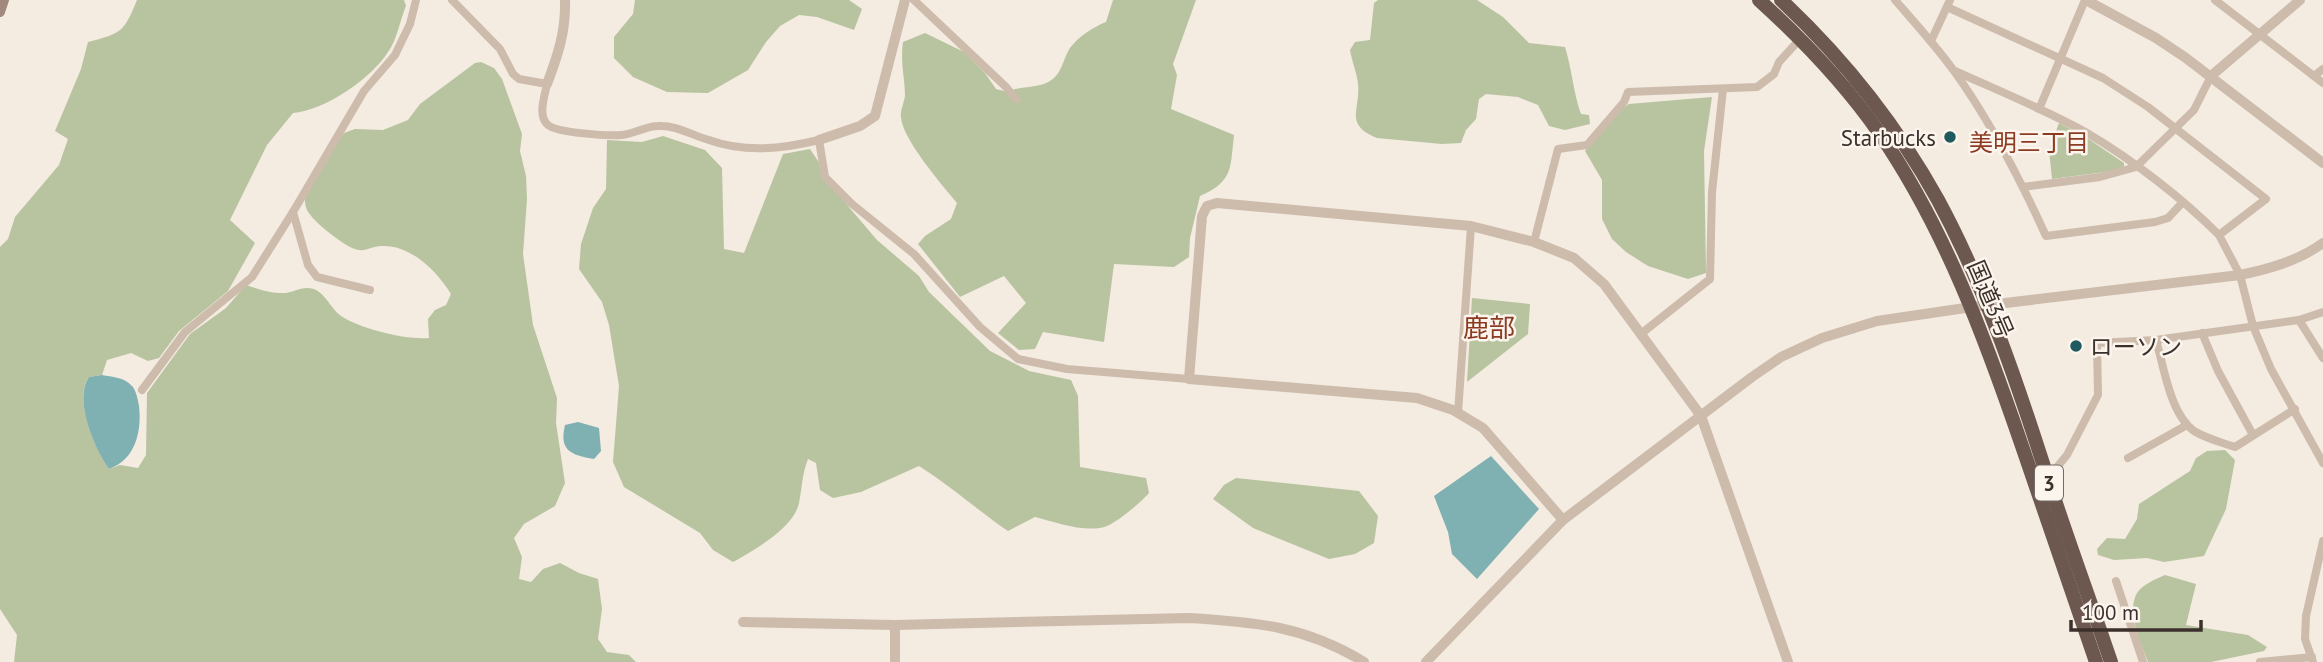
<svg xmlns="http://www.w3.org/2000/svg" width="2323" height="662" font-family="'PT Sans','Noto Sans JP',sans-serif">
<rect width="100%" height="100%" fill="#f4ebe1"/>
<g fill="#b8c4a0">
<path d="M137 0H404L406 6C400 20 397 40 388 52 372 78 324 111 293 113L267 145 230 220 255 243 228 291 179 331 159 358 148 361 131 353 107 360 102 375 89 377C73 398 95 450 109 469L120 465 138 468 146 455 147 393 190 334 226 308 246 285C258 289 269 293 283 293 294 293 302 285 314 289 326 294 331 309 341 316 361 329 405 340 429 338L428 319 435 310 446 305 451 294C437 271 410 244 381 246 374 246 366 251 359 250 347 249 312 221 307 210 305 206 305 199 304 194L344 133 355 129 383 130 408 120 420 104 475 63 481 62 494 68 502 79 522 134 520 151 526 176 527 199 523 254 533 325 557 398 556 423 565 483 555 506 524 524 514 538 522 557 519 579 531 582 543 569 560 563 579 573 598 579 602 609 598 639 607 652 629 655 636 662H14L17 635 0 609V247L8 239 15 217 59 165 68 139 55 131 81 69 88 42C122 33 124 32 137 0Z"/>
<path d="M635 0H849L862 9 854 30 817 17 799 15 780 26 766 42 748 70 708 93 667 92 633 77 614 58V37L633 14Z"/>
<path d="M1113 0H1196L1173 64 1177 75 1171 109 1234 135C1230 168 1234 181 1200 196L1190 238 1189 257 1174 267 1114 264 1104 342 1043 332 1035 349 1019 350 998 333 1026 303 1004 276 960 297 918 244 925 236 951 219 957 203C943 186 902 139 901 117 900 111 904 103 905 96 905 77 900 64 903 42L925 33 964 52 985 73 996 89 1008 92C1021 85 1038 89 1050 81 1062 74 1063 59 1070 48 1078 37 1093 27 1106 22Z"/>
<path d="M1378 0H1477L1503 17 1529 43 1565 47C1572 69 1573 92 1581 114L1589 115 1590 124 1565 130 1549 126 1538 105 1518 97 1486 94 1479 99 1476 119 1466 130 1461 143 1442 144 1377 138C1343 124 1361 109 1358 84 1357 73 1352 62 1350 50L1355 42 1370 40 1374 3Z"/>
<path d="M1712 97 1704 151 1706 273 1688 279 1648 266 1626 252 1612 239 1602 219V180L1585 151 1612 116 1629 104Z"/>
<path d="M2059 123 2084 136 2124 163V167L2113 171 2052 179 2049 150Z"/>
<path d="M663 136 705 150 722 168 724 249 744 253 783 154 810 149 848 206 877 240 919 276 929 292 990 351 1029 371 1071 380 1078 396 1080 467 1146 478 1149 493C1140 503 1113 527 1100 528 1079 531 1055 522 1035 517L1008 531C977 510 951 486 919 466L861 492 833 498 820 490 816 463 808 459C802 474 802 488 799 503 794 528 754 550 733 562L713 550 700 533 624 487 613 462 619 386 609 325 602 302 579 269 581 244 593 208 606 189 607 140 642 142Z"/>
<path d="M1472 298 1530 304 1528 334 1467 382Z"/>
<path d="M2225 450 2235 460 2226 509 2204 556 2164 562 2147 558 2114 560 2098 555 2097 549 2107 538 2125 539 2137 519 2139 504 2190 471 2196 458 2207 451Z"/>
<path d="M1236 478 1359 491 1378 516 1374 543 1355 554 1329 559 1253 528 1213 499 1224 485Z"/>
<path d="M2165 575 2196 584 2186 625 2248 635 2267 647 2264 651 2211 662H2148C2141 643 2126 612 2137 593 2143 584 2156 579 2165 575Z"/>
</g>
<g fill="#7fb0b2">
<path d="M102 375C112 377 124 377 132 386 136 390 138 400 139 406 142 432 135 460 109 469 95 450 73 399 89 377Z"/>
<path d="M578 422 599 428 601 451 594 459C570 455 559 450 565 425Z"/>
<path d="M1491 456 1539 509 1477 579 1452 554 1448 532 1434 496Z"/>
</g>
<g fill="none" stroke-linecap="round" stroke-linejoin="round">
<g stroke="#cdbbac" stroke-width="8">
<path d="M452 0 500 49 513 74 519 79 547 84C545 95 537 116 548 125 558 133 607 136 622 135 634 134 646 126 658 126 677 125 691 135 709 140 745 153 782 149 819 140L825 177 852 204 914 254 980 327 1018 359 1067 369 1189 379"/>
<path d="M914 0 1006 87 1016 99"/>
<path d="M1895 0C1915 23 1936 46 1954 71 1991 122 2020 179 2046 236L2155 222 2168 218 2182 203"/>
<path d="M2215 0 2323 83"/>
<path d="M1947 7 2103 78 2148 107 2266 199 2219 235C2182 198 2133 160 2087 133 2044 109 1999 91 1955 71"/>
<path d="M1931 41 1950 0"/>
<path d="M2314 76 2323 69"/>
<path d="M2039 109 2085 0"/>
<path d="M2023 187 2100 177 2136 167 2194 110 2211 76"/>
<path d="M293 212 308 265 317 277 370 290"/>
<path d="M2219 235 2240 275 2253 326 2271 369 2323 463"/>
<path d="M1534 242 1558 149 1587 145 1624 102 1628 92 1757 87 1774 74 1779 62 1800 39"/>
<path d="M2299 320 2323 358"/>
<path d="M1642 333 1710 279 1712 192 1723 89"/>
<path d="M2202 333 2218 371 2253 435"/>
<path d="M2156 340C2164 367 2170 414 2194 431 2207 439 2221 442 2235 447L2295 409"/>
<path d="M142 390 185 332 252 277 293 212 364 91 395 55 410 24 416 0"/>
<path d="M1458 413 1471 226"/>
<path d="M2128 458 2187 425"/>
<path d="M2048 478 2067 455 2098 395 2097 343 2156 340 2299 320 2323 312"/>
<path d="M2116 581 2143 662"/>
<path d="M2260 662 2312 657"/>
<path d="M2313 662 2305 639 2306 616 2323 541"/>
</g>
<g stroke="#cdbbac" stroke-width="10">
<path d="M2086 0 2156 38 2186 58 2323 163"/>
<path d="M2211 76 2300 0"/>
<path d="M547 84C558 55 566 31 565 0"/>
<path d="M819 140 860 126 875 116 905 0"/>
<path d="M1563 520 1483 428 1453 410 1417 398 1189 379 1202 216 1207 206 1217 203 1471 226 1534 242 1574 258 1604 284 1701 416 1788 662"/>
<path d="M743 622 895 625 1189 618C1256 622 1305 626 1364 662"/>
<path d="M895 625V662"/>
<path d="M1426 662 1563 520 1752 377 1781 357 1822 338 1877 321 1972 307 2240 275C2269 269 2298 261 2323 243"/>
</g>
<path stroke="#a18a7d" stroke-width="10" d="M0 12 4 0"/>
<g stroke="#6c584f" stroke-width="14">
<path d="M1759 0C1803 40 1846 85 1880 134 1945 229 1985 338 2022 446 2047 518 2072 590 2096 662"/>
<path d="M1781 0C1843 58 1897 126 1938 200 1985 287 2017 382 2047 476 2067 538 2090 600 2111 662"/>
</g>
</g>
<g fill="#1f5a5e" stroke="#fbf5ee" stroke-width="2.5">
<circle cx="1950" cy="137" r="7"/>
<circle cx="2076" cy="346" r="7"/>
</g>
<g text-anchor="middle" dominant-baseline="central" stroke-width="5" stroke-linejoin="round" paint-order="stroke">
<rect fill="#fbf5ee" stroke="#756b66" stroke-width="2" x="2035" y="465.5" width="28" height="35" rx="5"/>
<g font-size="21" font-weight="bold" fill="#3b302b">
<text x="2049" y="483">3</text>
</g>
<g font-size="23" fill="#3b302b" stroke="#fbf5ee" text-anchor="end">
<text x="1936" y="137">Starbucks</text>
<text x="2090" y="346" text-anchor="start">ローソン</text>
</g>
<g font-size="23" fill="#3b302b" stroke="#fbf5ee">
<text transform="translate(1991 299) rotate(67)">国道3号</text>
</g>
<g font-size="24" fill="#8c3b22" stroke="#fbf5ee">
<text x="2029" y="142">美明三丁目</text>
</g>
<g font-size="26" fill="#8c3b22" stroke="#fbf5ee">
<text x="1489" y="327">鹿部</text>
</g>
</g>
<path d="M2071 620v10h130v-10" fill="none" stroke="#3b302b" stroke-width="3.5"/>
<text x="2082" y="620" font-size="21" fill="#3b302b" stroke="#fbf5ee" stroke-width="5" paint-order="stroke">100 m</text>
</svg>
